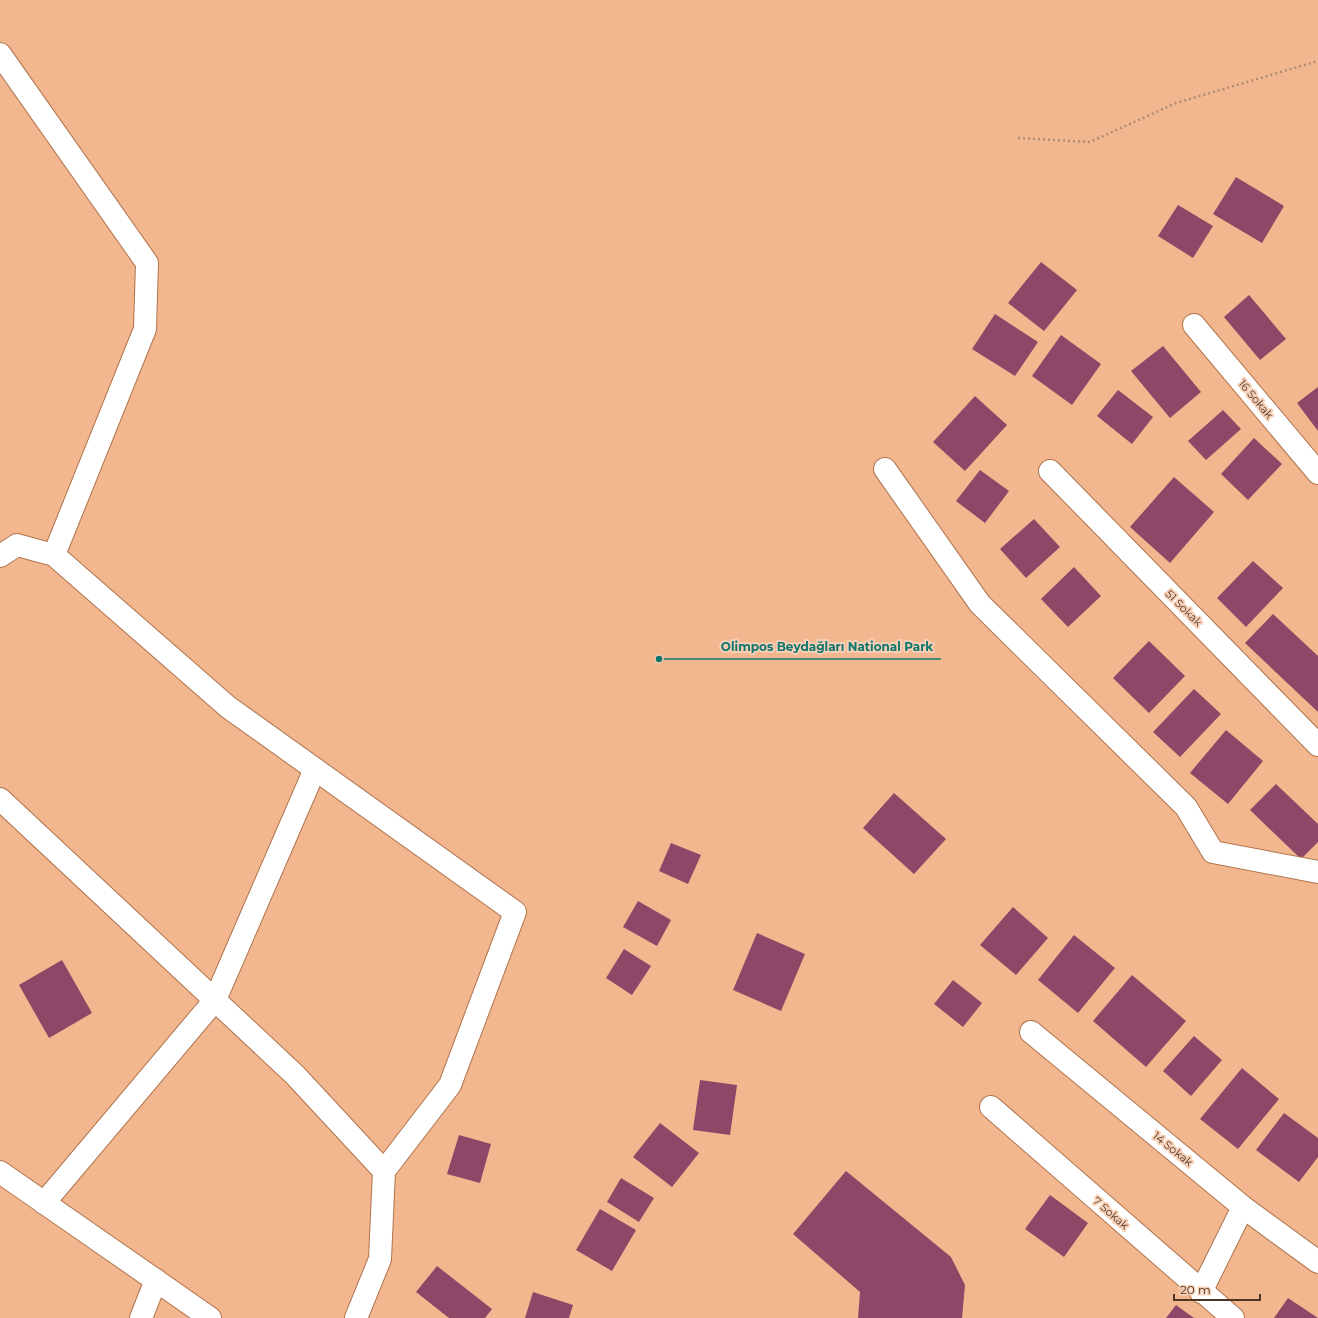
<svg xmlns="http://www.w3.org/2000/svg" width="1318" height="1318" font-family="Montserrat,sans-serif">
<rect width="100%" height="100%" fill="#f6cfb6"/>
<rect fill="#f3b790" x="0" y="0" width="1318" height="1318"/>
<g fill="#8e4766">
<path d="M1236 177 1284 206 1262 243 1213 214Z"/>
<path d="M1178 205 1213 226 1193 258 1158 236Z"/>
<path d="M1041 262 1077 290 1044 331 1008 303Z"/>
<path d="M1249 295 1286 339 1260 360 1224 317Z"/>
<path d="M995 314 1038 342 1015 376 972 349Z"/>
<path d="M1061 335 1101 364 1072 405 1032 376Z"/>
<path d="M1163 346 1201 392 1170 418 1131 371Z"/>
<path d="M1318 387V431L1297 403Z"/>
<path d="M1118 390 1153 417 1132 444 1097 416Z"/>
<path d="M975 396 1007 425 965 471 933 442Z"/>
<path d="M1223 410 1241 429 1206 460 1188 441Z"/>
<path d="M1254 438 1282 464 1248 500 1221 474Z"/>
<path d="M980 470 1009 491 985 523 956 501Z"/>
<path d="M1174 477 1214 512 1170 563 1130 527Z"/>
<path d="M1034 519 1060 547 1026 578 1000 549Z"/>
<path d="M1253 561 1283 588 1246 627 1217 598Z"/>
<path d="M1074 567 1101 596 1068 627 1041 599Z"/>
<path d="M1273 614 1318 656V712L1245 643Z"/>
<path d="M1149 641 1185 676 1149 713 1113 678Z"/>
<path d="M1194 689 1221 714 1180 757 1153 732Z"/>
<path d="M1226 730 1263 761 1228 804 1190 773Z"/>
<path d="M1276 784 1318 824V842L1301 859 1250 810Z"/>
<path d="M894 793 946 839 914 874 863 828Z"/>
<path d="M671 843 701 855 688 884 659 871Z"/>
<path d="M638 901 671 920 657 946 623 927Z"/>
<path d="M1013 907 1048 938 1016 975 980 945Z"/>
<path d="M757 933 805 954 781 1011 733 990Z"/>
<path d="M1074 935 1115 968 1078 1013 1038 980Z"/>
<path d="M624 949 651 966 632 995 606 978Z"/>
<path d="M62 960 92 1013 49 1038 19 985Z"/>
<path d="M1132 975 1186 1021 1146 1067 1093 1021Z"/>
<path d="M953 980 982 1003 963 1027 934 1004Z"/>
<path d="M1194 1036 1222 1060 1191 1096 1163 1071Z"/>
<path d="M1242 1068 1279 1099 1238 1149 1200 1119Z"/>
<path d="M700 1080 737 1085 730 1135 693 1130Z"/>
<path d="M1284 1113 1318 1138V1157L1299 1182 1256 1150Z"/>
<path d="M660 1123 699 1153 672 1187 633 1157Z"/>
<path d="M459 1135 491 1144 480 1183 447 1174Z"/>
<path d="M846 1171 951 1257 965 1285 962 1318H858L860 1292 793 1234Z"/>
<path d="M621 1178 654 1198 639 1222 607 1202Z"/>
<path d="M1050 1195 1088 1223 1064 1257 1025 1229Z"/>
<path d="M600 1209 636 1230 612 1271 576 1250Z"/>
<path d="M437 1266 492 1309 485 1318H449L416 1292Z"/>
<path d="M533 1292 573 1305 569 1318H525Z"/>
<path d="M1288 1298 1318 1318H1274Z"/>
<path d="M1176 1305 1194 1318H1166Z"/>
</g>
<g fill="none" stroke-linecap="round" stroke-linejoin="round">
<g stroke="#af744d" stroke-width="24">
<g id="minor">
<path d="M0 54 147 263 145 329 54 555"/>
<path d="M1194 325 1318 473"/>
<path d="M885 469 980 604 1186 807 1213 852 1318 872"/>
<path d="M1050 471 1318 745"/>
<path d="M0 556 17 545 54 555 228 707 515 912 450 1085 384 1171"/>
<path d="M0 799 295 1075 384 1171 380 1259 356 1318"/>
<path d="M1031 1032 1243 1207 1318 1262"/>
<path d="M991 1107 1233 1318"/>
<path d="M0 1172 210 1318"/>
<path d="M44 1203 215 1000 315 769"/>
<path d="M1201 1292 1243 1207"/>
<path d="M141 1318 156 1280"/>
</g>
</g>
<path stroke="#ad8b76" stroke-width="2.5" stroke-dasharray="2 3" stroke-linecap="butt" d="M1018 138 1090 142 1176 103 1318 61"/>
<use href="#minor" stroke="#fff" stroke-width="22"/>
</g>
<g text-anchor="middle" dominant-baseline="central" stroke-width="4" stroke-linejoin="round" paint-order="stroke">
<g font-size="11" fill="#4f3524" stroke="#f6cfb6">
<text transform="translate(1256 399) rotate(50)">16 Sokak</text>
<text transform="translate(1184 608) rotate(45)">51 Sokak</text>
<text transform="translate(1173 1149) rotate(39)">14 Sokak</text>
<text transform="translate(1111 1213) rotate(41)">7 Sokak</text>
</g>
</g>
<path fill="none" stroke="#0f766e" stroke-width="1.5" d="M659 659L713 659H941"/>
<circle fill="#0f766e" stroke="#f6cfb6" stroke-width="1.5" cx="659" cy="659" r="4"/>
<g font-size="12" text-anchor="middle" font-weight="bold" fill="#0f766e" stroke="#f6cfb6" stroke-width="4" stroke-linejoin="round" paint-order="stroke">
<text x="827" y="651">Olimpos Beydağları National Park</text>
</g>
<path d="M1174 1294v6h86v-6" fill="none" stroke="#4f3524" stroke-width="2"/>
<text x="1180" y="1294" font-size="12" fill="#4f3524" stroke="#f6cfb6" stroke-width="3" paint-order="stroke">20 m</text>
</svg>
